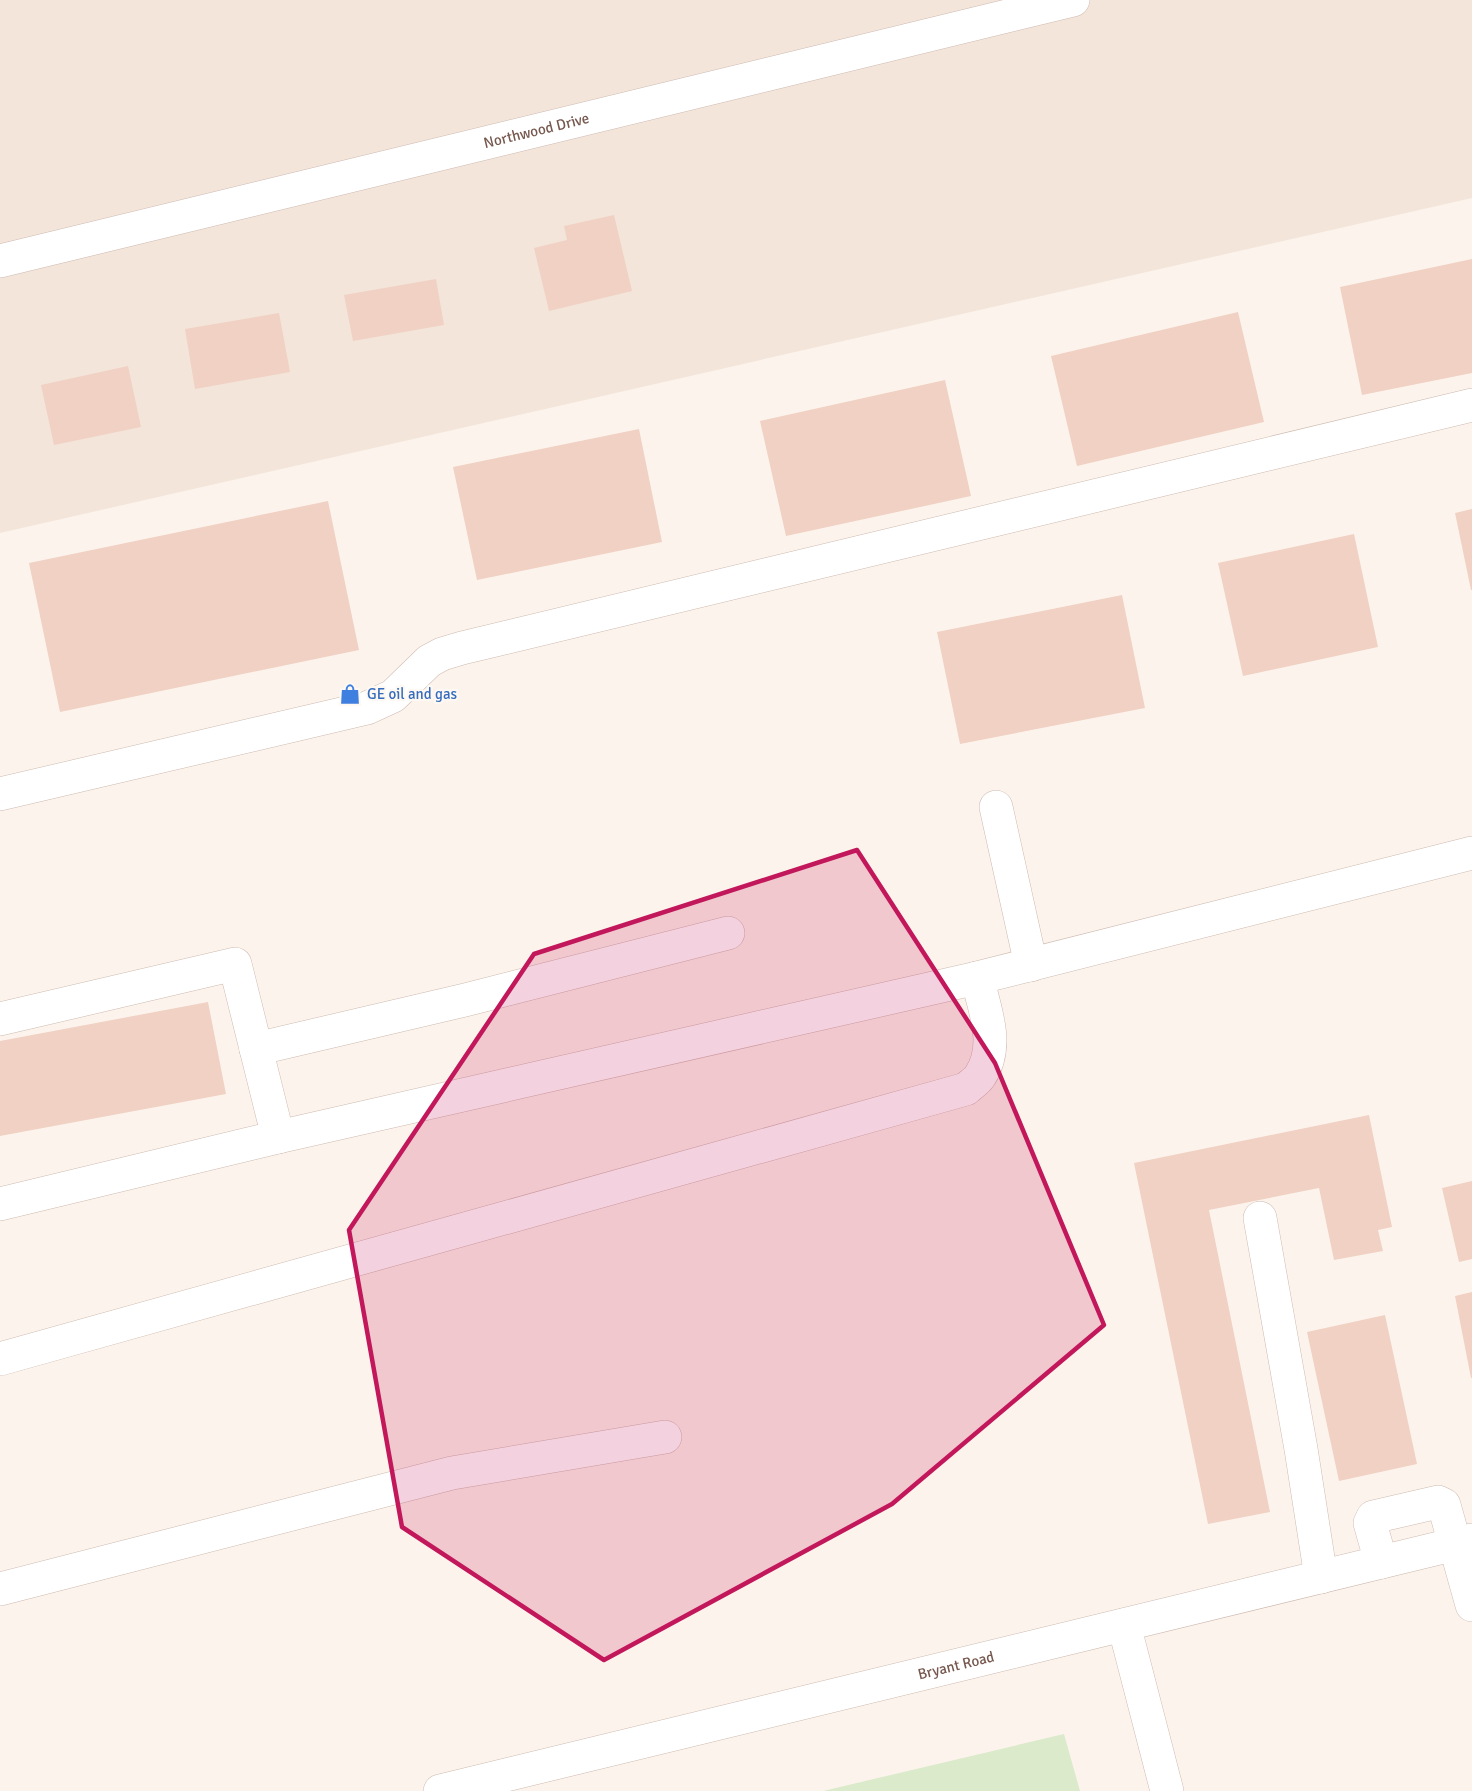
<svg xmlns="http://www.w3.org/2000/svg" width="1472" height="1791" font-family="Signika,sans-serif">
<rect width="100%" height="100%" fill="#fcf4ec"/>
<path fill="#f3e5da" d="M0 0H1472V198L0 533Z"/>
<path fill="#daeaca" d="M1064 1734 1080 1791H823Z"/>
<g fill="#f0d1c4">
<path d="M614 215 632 291 549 311 534 248 567 240 564 226Z"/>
<path d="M1472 259V373L1362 395 1340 287Z"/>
<path d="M436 279 444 325 353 341 344 295Z"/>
<path d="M1238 312 1264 422 1077 466 1051 356Z"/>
<path d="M279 313 290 372 195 389 185 329Z"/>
<path d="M128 366 141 427 54 445 41 385Z"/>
<path d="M945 380 971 496 786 536 760 421Z"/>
<path d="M639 429 662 542 477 580 453 467Z"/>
<path d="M328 501 359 650 60 712 29 563Z"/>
<path d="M1472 509V590H1471L1455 513Z"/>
<path d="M1354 534 1378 647 1243 676 1218 563Z"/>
<path d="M1122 595 1145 708 960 744 937 632Z"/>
<path d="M208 1002 226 1094 0 1136V1041Z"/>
<path d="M1369 1115 1392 1227 1378 1230 1383 1251 1334 1260 1319 1188 1209 1210 1270 1512 1208 1524 1134 1163Z"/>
<path d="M1472 1181V1259L1459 1262 1442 1188Z"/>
<path d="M1472 1292V1378H1471L1455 1296Z"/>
<path d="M1385 1315 1417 1464 1339 1481 1307 1332Z"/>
</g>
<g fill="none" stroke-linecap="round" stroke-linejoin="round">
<g stroke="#cebab1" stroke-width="34">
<g id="minor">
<path id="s1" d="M0 261 1073 0"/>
<path d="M0 794 367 708 393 696 429 661 442 654 462 648 1472 405"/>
<path d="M996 807 1031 965"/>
<path d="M0 1019 235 964 278 1137 0 1204"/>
<path d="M256 1049 465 1000 728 933"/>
<path d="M278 1137 977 978"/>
<path d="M1260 1218 1301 1449 1321 1577"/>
<path d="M0 1359 966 1089C970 1085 977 1081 980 1076 1000 1046 985 1010 977 978L1472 853"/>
<path d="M1381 1562 1370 1523 1373 1517 1438 1502 1444 1505 1472 1605"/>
<path d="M0 1589 452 1473 665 1437"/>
<path d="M1124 1625 1167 1791"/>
<path id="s2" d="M440 1791 1472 1540"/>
</g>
</g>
<use href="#minor" stroke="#fff" stroke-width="33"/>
</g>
<path fill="#c2185b" fill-opacity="0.2" stroke="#c2185b" stroke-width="4.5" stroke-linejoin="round" d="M857 850 995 1063 1104 1325 892 1504 604 1660 402 1527 349 1230 534 954Z"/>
<defs>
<g id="shop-bare" transform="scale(1.62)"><path d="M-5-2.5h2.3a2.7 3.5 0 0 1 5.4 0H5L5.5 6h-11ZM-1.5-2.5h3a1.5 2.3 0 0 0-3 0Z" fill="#3f7fe0" stroke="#fef8f2" stroke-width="2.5" paint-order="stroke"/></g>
</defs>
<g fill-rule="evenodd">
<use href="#shop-bare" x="350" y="694"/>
</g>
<g text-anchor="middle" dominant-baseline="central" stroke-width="4.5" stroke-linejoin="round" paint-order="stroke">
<g font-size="15" fill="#77584f" stroke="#fef8f2">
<text stroke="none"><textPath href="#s1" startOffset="552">Northwood Drive</textPath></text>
<text stroke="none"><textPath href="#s2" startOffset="531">Bryant Road</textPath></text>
</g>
<g font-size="15" fill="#366cbe" stroke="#fef8f2" text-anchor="start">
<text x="367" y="694">GE oil and gas</text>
</g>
</g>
</svg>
